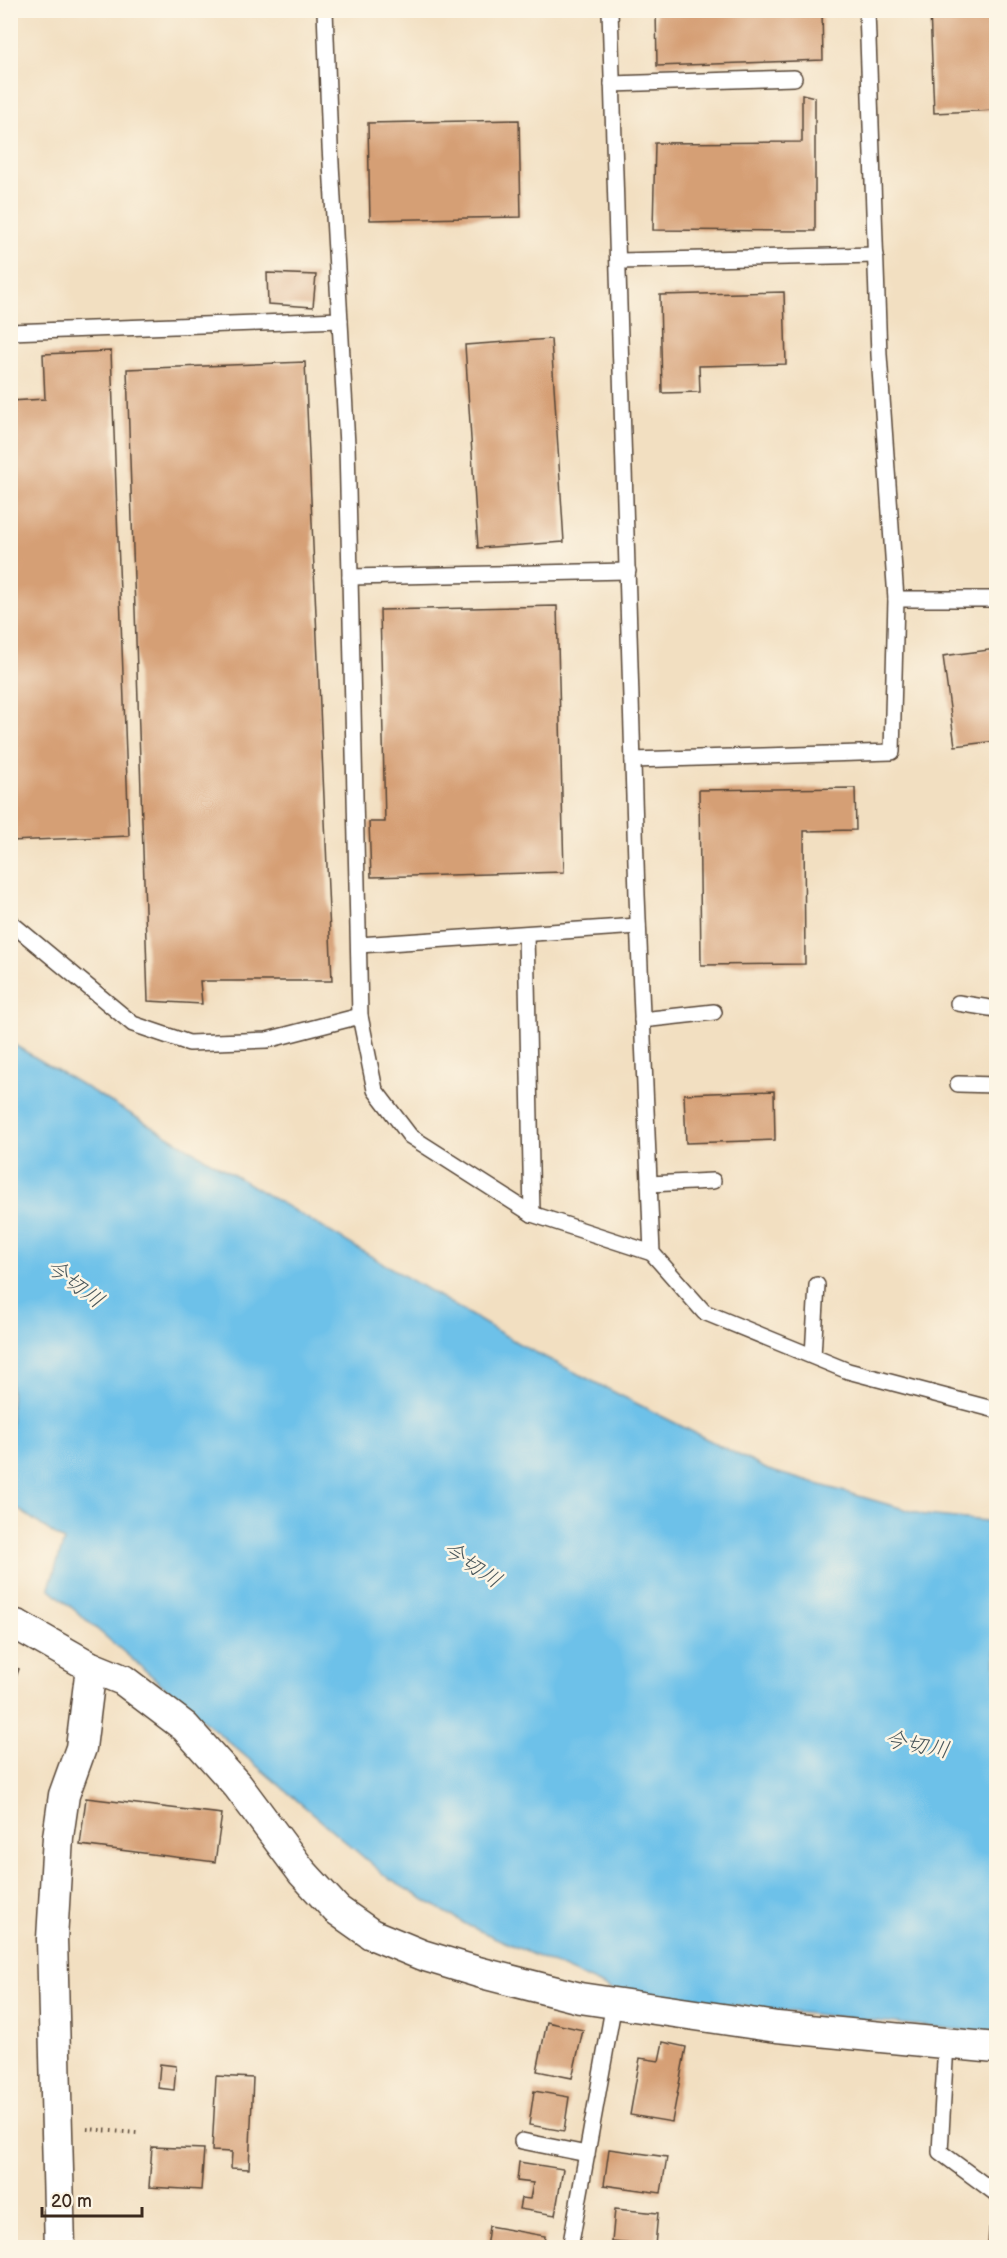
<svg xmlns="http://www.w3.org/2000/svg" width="1007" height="2258" font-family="'Balsamiq Sans','Klee One',sans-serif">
<rect width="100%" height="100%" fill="#fcf5e5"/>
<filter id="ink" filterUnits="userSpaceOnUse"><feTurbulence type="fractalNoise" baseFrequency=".0167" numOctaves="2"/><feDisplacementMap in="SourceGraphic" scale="12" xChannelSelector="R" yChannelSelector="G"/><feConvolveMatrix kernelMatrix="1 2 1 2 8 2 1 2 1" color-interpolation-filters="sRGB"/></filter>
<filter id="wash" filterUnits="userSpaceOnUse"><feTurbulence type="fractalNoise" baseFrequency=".008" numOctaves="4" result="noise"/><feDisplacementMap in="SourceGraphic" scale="24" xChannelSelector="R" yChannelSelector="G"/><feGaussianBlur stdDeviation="1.35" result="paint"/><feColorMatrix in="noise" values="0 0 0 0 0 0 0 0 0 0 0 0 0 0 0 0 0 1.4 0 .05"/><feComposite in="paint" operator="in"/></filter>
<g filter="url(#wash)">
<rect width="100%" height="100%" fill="#f2dfc1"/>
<path fill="#6dc1e9" stroke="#547684" stroke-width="1.5" d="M11 1043 521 1345 768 1470 925 1515 996 1522V2034L619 1993 469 1926 389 1879 49 1588 64 1541 11 1504Z"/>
<g id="blocks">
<g fill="#d59f75">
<path d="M656 10H822L823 60 657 66Z"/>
<path d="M930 10H994L996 110 934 113Z"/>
<path d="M802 94 815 97V231L653 230 655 143 802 142Z"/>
<path d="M519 120 521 217 370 220 368 123Z"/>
<path d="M267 273 316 275 313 307 268 304Z"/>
<path d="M784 292 786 364 699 366 700 392 662 393 660 295Z"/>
<path d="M551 339 564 542 478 548 465 345Z"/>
<path d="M111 351 129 836 10 841V401L45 399 43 354Z"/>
<path d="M305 362 332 981H200L202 1004 148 1001 127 369Z"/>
<path d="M557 606 564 872 371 877 369 822H385L380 610Z"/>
<path d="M996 649V741L955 746 943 656Z"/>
<path d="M855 788 856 830 804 831 805 964 701 965 699 790Z"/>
<path d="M774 1091 775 1140 686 1143 684 1094Z"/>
<path d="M10 1666 19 1669 11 1691H10Z"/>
<path d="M86 1798 222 1814 215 1862 80 1845Z"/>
<path d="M547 2022 583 2030 572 2078 537 2071Z"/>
<path d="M663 2042 686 2047 672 2122 630 2115 640 2058 659 2061Z"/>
<path d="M160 2064 176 2066 174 2090 158 2088Z"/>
<path d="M216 2076 253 2078 249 2169 231 2168 232 2152 212 2151Z"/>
<path d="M534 2091 569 2097 564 2131 529 2125Z"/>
<path d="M152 2147 204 2149 201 2190 149 2187Z"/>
<path d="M609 2149 667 2157 661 2193 604 2185Z"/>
<path d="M519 2162 563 2169 555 2215 519 2209 521 2198 530 2199 533 2183 517 2181Z"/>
<path d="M615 2209 658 2213 655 2246 612 2242Z"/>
<path d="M489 2226 545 2236 543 2248H486Z"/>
<path d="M989 2228H996V2248H988Z"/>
</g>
</g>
</g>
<g filter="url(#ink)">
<use href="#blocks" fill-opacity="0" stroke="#564536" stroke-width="1.5"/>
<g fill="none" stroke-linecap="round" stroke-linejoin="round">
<g stroke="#564536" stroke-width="18">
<g id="lane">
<path d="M325 10 330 146 347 445 360 1016 375 1090 410 1136 532 1214 652 1253"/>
<path d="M610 10 637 895 652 1253 704 1312 848 1371 996 1410"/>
<path d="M867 10 879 355 896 599"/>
<path d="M612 84 794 78"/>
<path d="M619 261 876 255"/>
<path d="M10 332 340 320"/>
<path d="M350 577 628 571"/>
<path d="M633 760 892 752 896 599H996"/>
<path d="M10 922 133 1024 189 1043 267 1040 360 1016"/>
<path d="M526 934 532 1214"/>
<path d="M359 945 638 926"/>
<path d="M958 1003 996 1009"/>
<path d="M642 1020 714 1012"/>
<path d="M958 1084 996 1085"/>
<path d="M649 1184 713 1181"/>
<path d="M813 1356 817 1285"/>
<path d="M946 2043 940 2152 994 2192"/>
<path d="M522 2141 587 2154"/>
<path d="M570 2248 614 2003"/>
</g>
</g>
<g stroke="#564536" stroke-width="33">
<g id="street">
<path d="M10 1623 19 1626 91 1667 123 1680 185 1727 238 1786 302 1872 337 1910 371 1934 422 1955 478 1972 580 1998 777 2027 996 2048"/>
<path d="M60 2248 52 1939 58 1837 64 1795 81 1748 91 1667"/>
</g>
</g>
<path stroke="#564536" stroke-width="4" stroke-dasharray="1.5 4.5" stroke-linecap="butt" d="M87 2129 137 2133"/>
<use href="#lane" stroke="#fff" stroke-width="15"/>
<use href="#street" stroke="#fff" stroke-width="30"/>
</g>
</g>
<g text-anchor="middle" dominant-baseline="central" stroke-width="5" stroke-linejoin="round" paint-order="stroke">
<g font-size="22" font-style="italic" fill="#4a575b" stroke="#fcf5e5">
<text transform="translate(75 1284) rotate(37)">今切川</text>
<text transform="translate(472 1565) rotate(34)">今切川</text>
<text transform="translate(917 1745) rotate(11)">今切川</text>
</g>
</g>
<rect width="1007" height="2258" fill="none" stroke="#fcf5e5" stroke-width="36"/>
<path d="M42 2207v9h100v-9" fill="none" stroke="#3b2a1e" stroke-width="3"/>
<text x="51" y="2207" font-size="18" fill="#3b2a1e" stroke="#fcf5e5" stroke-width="4.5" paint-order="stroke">20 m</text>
</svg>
